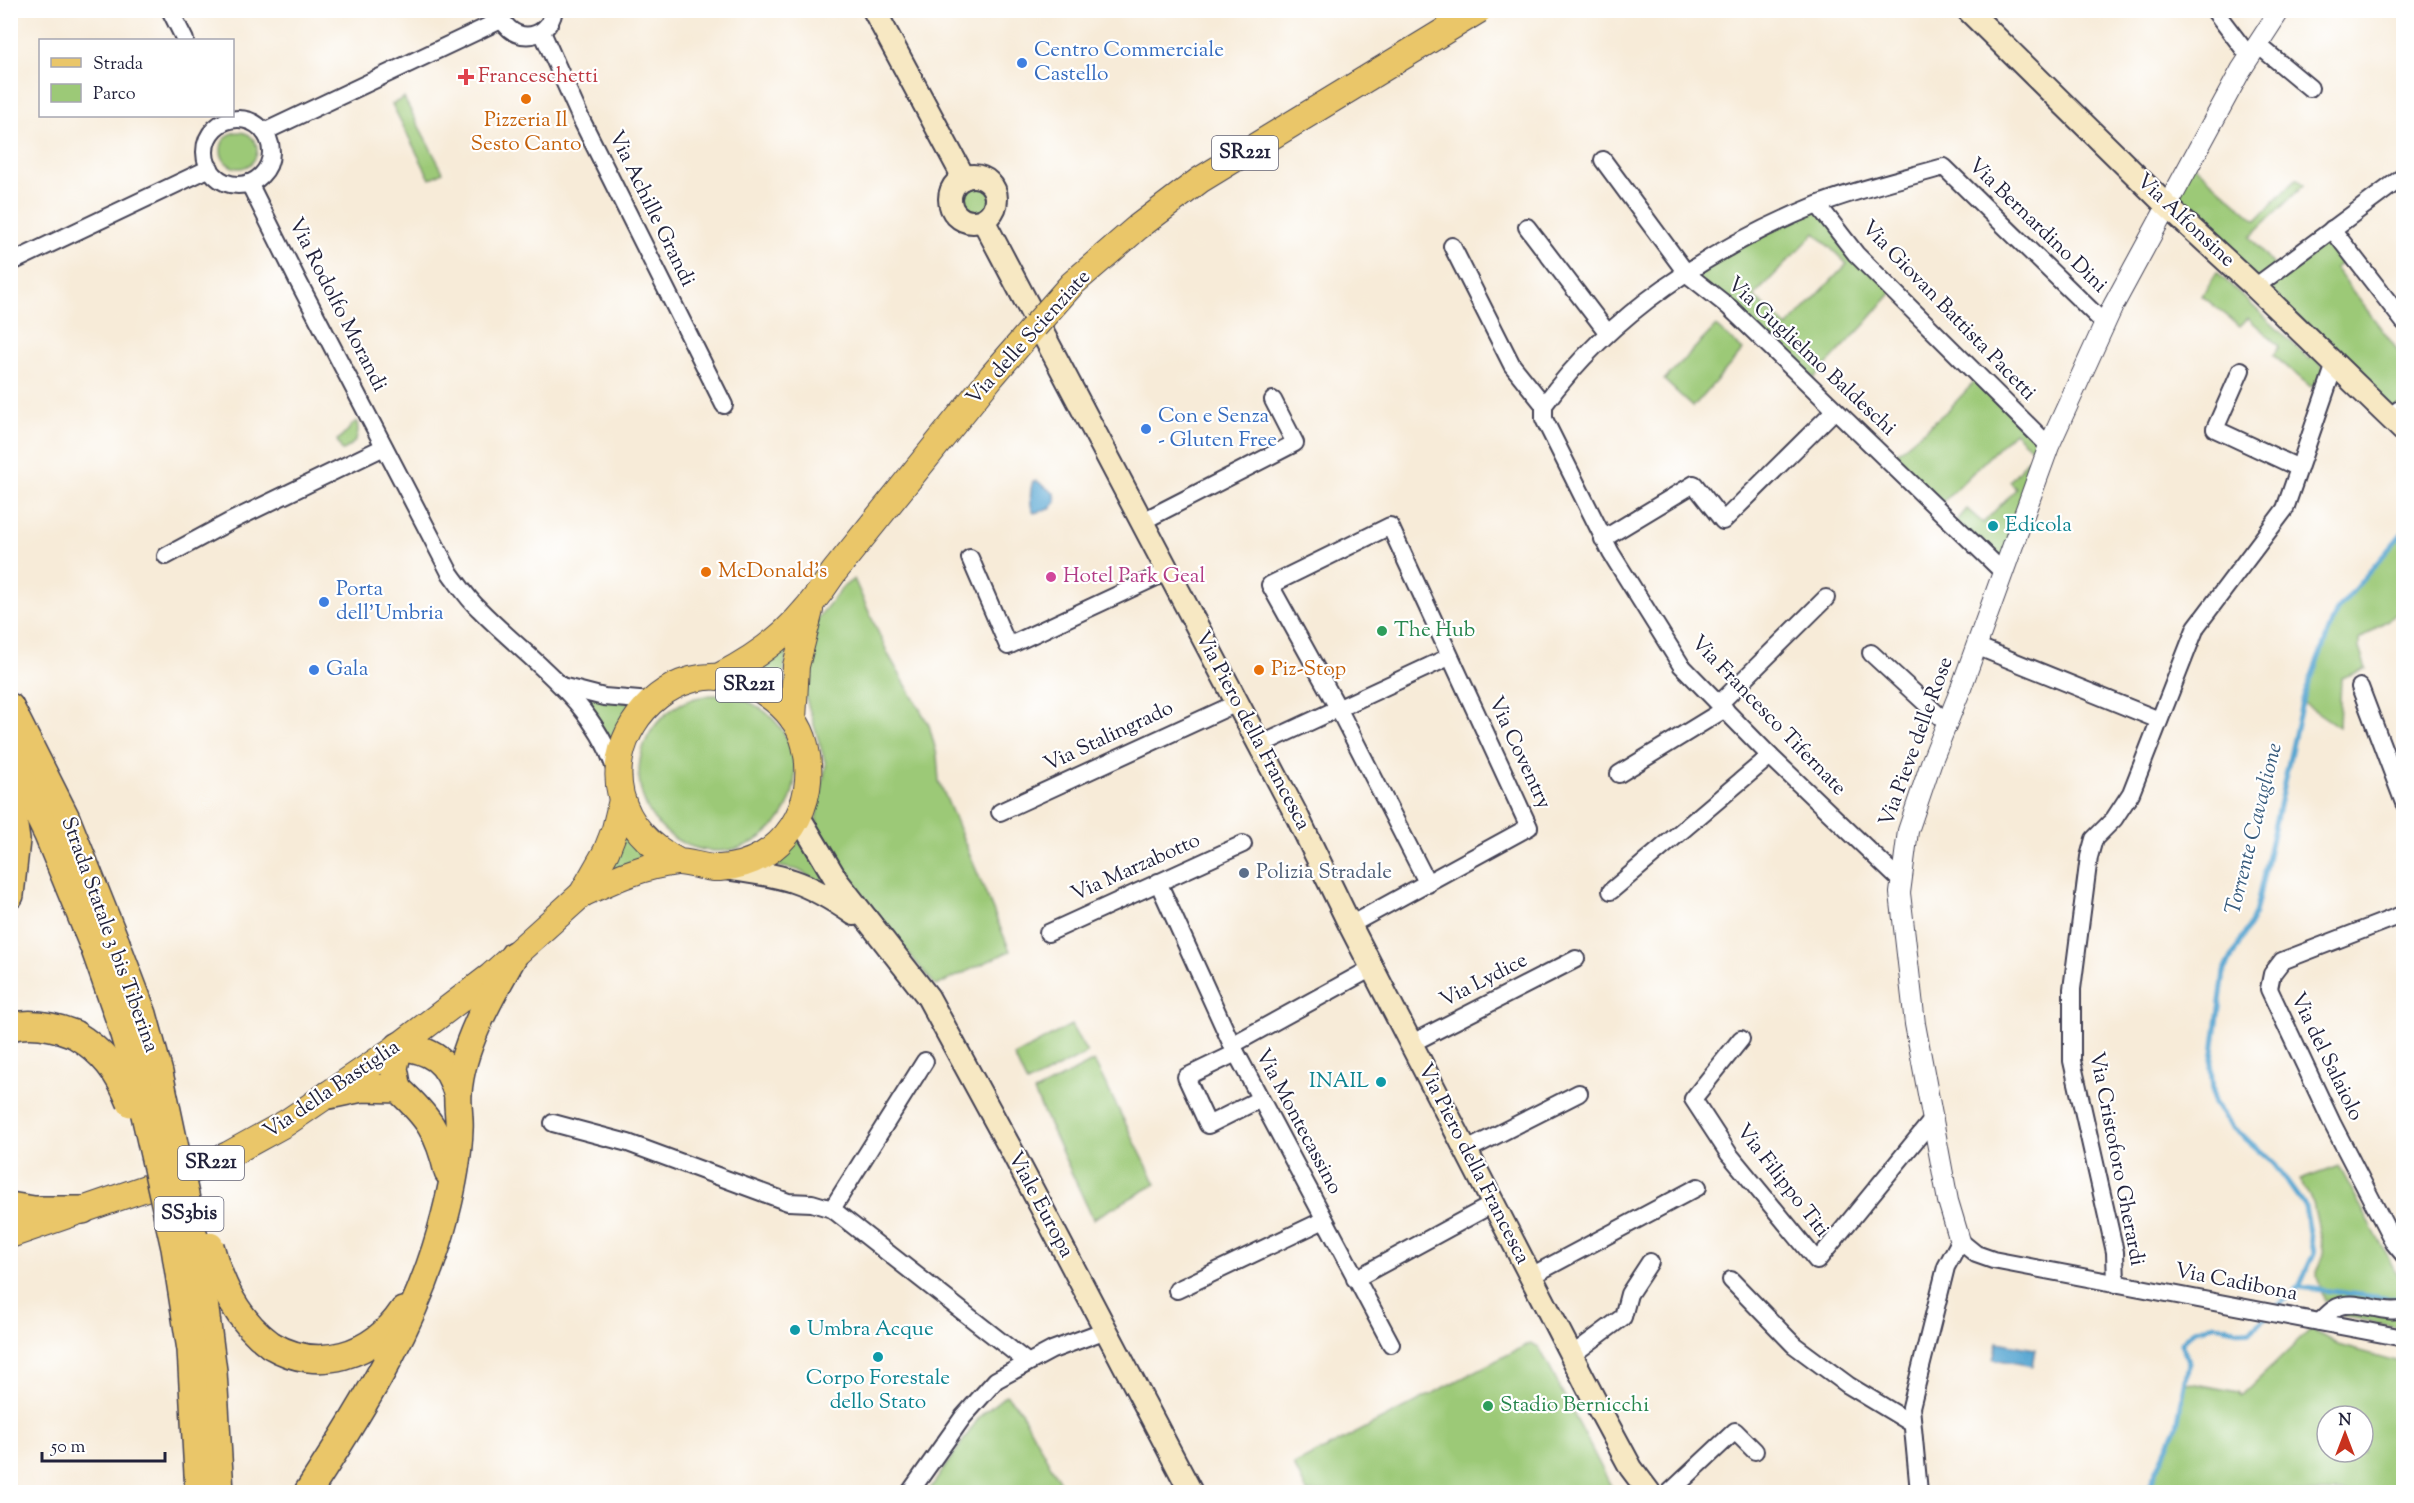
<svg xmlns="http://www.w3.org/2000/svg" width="2414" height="1503" font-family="'Sorts Mill Goudy',serif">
<rect width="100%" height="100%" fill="#fff"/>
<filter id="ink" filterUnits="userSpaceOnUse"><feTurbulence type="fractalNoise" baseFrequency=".0167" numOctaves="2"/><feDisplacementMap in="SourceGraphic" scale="12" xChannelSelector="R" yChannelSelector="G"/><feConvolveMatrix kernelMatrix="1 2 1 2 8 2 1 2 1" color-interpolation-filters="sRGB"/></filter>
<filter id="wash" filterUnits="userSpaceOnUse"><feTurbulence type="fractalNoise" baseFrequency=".008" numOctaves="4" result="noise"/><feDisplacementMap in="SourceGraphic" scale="24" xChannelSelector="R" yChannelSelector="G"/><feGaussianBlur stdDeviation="1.35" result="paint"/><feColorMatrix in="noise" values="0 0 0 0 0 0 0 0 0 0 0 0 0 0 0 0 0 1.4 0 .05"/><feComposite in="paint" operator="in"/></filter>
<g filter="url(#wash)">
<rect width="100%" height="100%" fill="#f7ebd8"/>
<g fill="#9cc977" stroke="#5f7659" stroke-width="1.5" fill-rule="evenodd">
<path d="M404 98 443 172 430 179 392 104Z"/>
<circle cx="239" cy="150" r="18"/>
<path d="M2190 162 2256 220 2297 178 2304 185 2250 237 2278 270 2332 229 2353 254 2335 268 2399 352 2403 349V431L2167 205Z"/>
<circle cx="972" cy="199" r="23"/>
<path d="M1818 205 1893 291 1865 324 1814 378 1687 274ZM1815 233 1847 264 1787 327 1754 296Z"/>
<path d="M2217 272 2309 359 2314 357 2329 373 2311 387 2273 355 2279 346 2248 318 2240 326 2202 296Z"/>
<path d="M1716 326 1743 350 1693 407 1664 380Z"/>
<path d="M1979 377 2049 446 2003 572 1954 524 1967 509 1983 523 2016 489 2010 481 2035 451 2014 432 1937 508 1888 460 1948 410Z"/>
<path d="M357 421C360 438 356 443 342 451L337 440C347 435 348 427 357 421Z"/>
<path d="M2403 531V609L2359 640V648L2366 669 2341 678 2339 727 2302 702 2337 610Z"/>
<path d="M854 579 889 656 929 725 937 755 939 781 1010 951 936 986 853 888 819 832 816 818 826 765 801 682 817 619 843 587Z"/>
<path d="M798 628C787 651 782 663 785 689L764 675 751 670Z"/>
<path d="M577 695 633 703 621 721 612 744Z"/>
<circle cx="717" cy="773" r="78"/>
<path d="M626 830 634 845 647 856 601 876Z"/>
<path d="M804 835 831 889 798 870 770 865 784 856Z"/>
<path d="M1071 1025 1087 1053 1027 1084 1014 1056Z"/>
<path d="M1094 1061 1156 1184 1093 1219 1034 1092Z"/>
<path d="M2339 1166 2399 1278 2401 1290 2398 1301C2374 1307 2349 1297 2325 1301L2316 1275 2324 1254 2313 1203 2300 1180Z"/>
<path d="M2343 1312 2403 1316V1328L2342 1316Z"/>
<path d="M2311 1329 2338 1345 2403 1363V1492H2147L2177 1426 2185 1382 2238 1392 2241 1396ZM2327 1416H2363V1452H2327Z"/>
<path d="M1530 1343 1539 1347 1614 1492H1307L1294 1465Z"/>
<path d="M1006 1395 1019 1408 1065 1492H928L980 1416Z"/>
</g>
<g fill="#57a6d1" stroke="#3c6486" stroke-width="1.5">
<path d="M1033 481H1037L1055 494 1056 502 1050 509 1034 513C1029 506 1030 489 1033 481Z"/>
<path d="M1997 1342 2035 1349 2032 1366 1993 1359Z"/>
</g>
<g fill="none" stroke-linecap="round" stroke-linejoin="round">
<g stroke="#57a6d1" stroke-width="5">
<path d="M2299 1287 2399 1300"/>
<path d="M2274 1310 2299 1287 2314 1253 2305 1207 2273 1162 2232 1127 2214 1103 2211 1067 2224 972 2255 914 2302 702 2337 610 2404 531"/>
<path d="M2147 1492 2177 1426 2189 1363 2181 1343 2196 1329 2215 1325 2250 1332 2267 1316"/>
</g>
</g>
</g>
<g filter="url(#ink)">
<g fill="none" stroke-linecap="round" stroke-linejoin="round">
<g stroke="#424053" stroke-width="20">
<g id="minor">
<path d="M170 10 185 40"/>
<path d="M499 10C506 44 548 44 554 10"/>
<path d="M2214 10 2249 56"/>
<path d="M542 32 581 119 724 405"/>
<path d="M2257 44 2310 88"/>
<circle cx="238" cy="152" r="33"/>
<path d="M264 132 501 20"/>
<path d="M1603 160 1687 274 1729 307 2003 572"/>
<path d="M249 183 298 281 450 573C459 585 468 599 479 609 529 660 594 700 616 772"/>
<path d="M1818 205 1856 254 2049 446"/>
<path d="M1527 227 1607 332"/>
<path d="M2332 229 2404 322"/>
<path d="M1452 246 1512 365 1544 405"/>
<path d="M10 263 210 168"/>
<path d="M2255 287 2404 176"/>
<path d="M2241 370 2215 429 2299 468"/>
<path d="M1544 405C1611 313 1711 248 1817 205 1857 189 1902 179 1944 167L2104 323"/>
<path d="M1544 405V419L1611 553 1681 665 1770 756 1902 882"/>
<path d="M2390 416 2404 406"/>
<path d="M1143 521 1295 443 1273 400"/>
<path d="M1603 539 1694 484 1723 521 1835 410"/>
<path d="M166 556 229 522 384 447"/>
<path d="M970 558 1008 646 1169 571"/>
<path d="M1976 646 2159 720"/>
<path d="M1871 653 1947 723"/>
<path d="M565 687 604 697 651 701"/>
<path d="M2360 687 2404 803"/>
<path d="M1719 704 1826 598"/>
<path d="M1260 745 1449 657"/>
<path d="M1619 774 1725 709"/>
<path d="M1000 812 1237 703"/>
<path d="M1158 882 1232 1045"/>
<path d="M1611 891 1770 756"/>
<path d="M2404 914 2282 961 2272 974 2269 989 2332 1123 2394 1243 2404 1255"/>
<path d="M1350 925 1529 827 1390 526 1270 585 1338 708 1428 884"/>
<path d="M1048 933 1243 844"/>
<path d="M1372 968 1232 1045 1391 1344"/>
<path d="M1741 1039 1693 1099 1729 1154 1817 1261 1933 1119"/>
<path d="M1412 1043 1576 959"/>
<path d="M1236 1053 1186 1077 1208 1125 1260 1099"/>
<path d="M553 1123 628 1143 788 1202 812 1203 832 1209 1027 1362"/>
<path d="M1467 1150 1579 1093"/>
<path d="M832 1209 925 1061"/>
<path d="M1531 1276 1698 1187"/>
<path d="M1355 1279 1493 1204"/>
<path d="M1731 1280 1794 1345 1848 1385 1911 1423"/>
<path d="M2116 1284 2115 1252 2072 1061V989L2089 857 2094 839 2114 819 2131 793 2196 627 2285 509 2335 364"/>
<path d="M1177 1290 1324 1220"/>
<path d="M2320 1322C2324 1318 2329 1312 2334 1309 2354 1296 2382 1316 2404 1309"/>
<path d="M1572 1355 1623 1317 1629 1294 1650 1262"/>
<path d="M910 1492 963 1417 996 1380 1052 1350 1106 1330"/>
<path d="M1670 1492 1735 1431 1755 1451"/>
<path d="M1919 1492 1911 1407 1946 1267 1960 1241 1976 1254 1993 1260 2404 1338"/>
</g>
</g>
<g stroke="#424053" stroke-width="22">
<path id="tertiary" d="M1960 1241 1948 1201 1915 1024 1900 893 1908 831 1931 763 1960 691 2049 446 2113 306 2241 70 2280 10"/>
</g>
<g stroke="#424053" stroke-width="26">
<g id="secondary">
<path d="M874 10 964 178"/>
<path d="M1968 10 2166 205 2255 287 2404 431"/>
<circle cx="973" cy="199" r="23"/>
<path d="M983 220 1298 818 1350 925 1597 1405 1631 1468 1649 1492"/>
<path d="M799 817 837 881 928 997 1014 1155 1191 1492"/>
<path d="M726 868C784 876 805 880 854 914"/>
</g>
</g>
<g stroke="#424053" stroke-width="28">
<g id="primary">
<path d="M718 677C772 649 801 622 834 572L992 376 1035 326"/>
<path d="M793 719 796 666 810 610"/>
<path d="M582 894C612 880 642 866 676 862 688 861 705 869 720 868 784 864 820 804 805 745 800 724 785 707 768 695 664 621 543 790 679 862"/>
<path d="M10 1235 169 1180 228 1155 286 1123 399 1046 491 976 582 894 606 852 615 829 622 800"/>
</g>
</g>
<g stroke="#424053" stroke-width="30">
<g id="trunk">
<path d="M10 707 66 818 116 943"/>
<path d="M10 757 48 835 94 947"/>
<path d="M10 799 16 840 10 895"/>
<path d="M10 1027C32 1021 54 1026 74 1034"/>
<path d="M398 1089 394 1068 399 1046C432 1050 447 1060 457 1092"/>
<path d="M329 1095 362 1088 398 1089C428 1117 439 1132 448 1172"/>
<path d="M10 1206 34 1210H83"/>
<path d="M271 1345C318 1373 373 1356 403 1311"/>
<path d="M308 1492C364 1406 420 1317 445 1216 452 1189 458 1158 459 1130 460 1118 457 1106 458 1094 460 1049 492 993 514 955"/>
</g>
</g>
<use href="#minor" stroke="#fff" stroke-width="16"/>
<use href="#tertiary" stroke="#fff" stroke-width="20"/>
<use href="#secondary" stroke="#f7e8c3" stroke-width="22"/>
<use href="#primary" stroke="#eac669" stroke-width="26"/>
<use href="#trunk" stroke="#eac669" stroke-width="27"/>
<g stroke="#424053" stroke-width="28" stroke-linecap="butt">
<path id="primary-bridge" d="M1035 326 1072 284 1138 227 1200 180 1479 10"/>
</g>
<g stroke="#424053" stroke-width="30" stroke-linecap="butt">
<g id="trunk-bridge">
<path d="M116 943 143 1014 159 1073 198 1256 213 1371 220 1492"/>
<path d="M94 947 119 1018 136 1075 175 1248 191 1350 199 1492"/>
<path d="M74 1034C103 1051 119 1073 131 1103"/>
<path d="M210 1246C221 1286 237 1320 271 1345"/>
</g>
</g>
<use href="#primary-bridge" stroke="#eac669" stroke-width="26"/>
<use href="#trunk-bridge" stroke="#eac669" stroke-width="27"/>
</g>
</g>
<g fill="#3f7fe0" stroke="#fff" stroke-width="2">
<circle cx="1022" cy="63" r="6"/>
<circle cx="1146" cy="429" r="6"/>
<circle cx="324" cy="602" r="6"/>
<circle cx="314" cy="670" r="6"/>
</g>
<path fill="#e0444e" stroke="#fff" stroke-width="2" d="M463 68h6v6h6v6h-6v6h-6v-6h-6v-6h6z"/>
<g fill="#e8710a" stroke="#fff" stroke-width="2">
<circle cx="526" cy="99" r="6"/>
<circle cx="706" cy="572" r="6"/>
<circle cx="1259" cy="670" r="6"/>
</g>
<g fill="#0f9aa8" stroke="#fff" stroke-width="2">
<circle cx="1993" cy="526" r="6"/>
<circle cx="1381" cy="1082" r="6"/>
<circle cx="795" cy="1330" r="6"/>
<circle cx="878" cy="1357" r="6"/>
</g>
<circle fill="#d1479c" stroke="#fff" stroke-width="2" cx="1051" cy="577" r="6"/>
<g fill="#2e9e5b" stroke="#fff" stroke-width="2">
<circle cx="1382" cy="631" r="6"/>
<circle cx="1488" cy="1406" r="6"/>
</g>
<circle fill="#5c6f8a" stroke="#fff" stroke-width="2" cx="1244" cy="873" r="6"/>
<g text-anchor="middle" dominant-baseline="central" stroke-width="4.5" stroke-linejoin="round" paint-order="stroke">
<g fill="#fff" stroke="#646476" stroke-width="1.5">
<rect x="1212" y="136" width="66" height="34" rx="4.5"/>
<rect x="716" y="668" width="66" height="34" rx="4.5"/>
<rect x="178" y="1146" width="66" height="34" rx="4.5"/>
<rect x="154.5" y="1197" width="69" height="34" rx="4.5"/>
</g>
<g font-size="20" font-weight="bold" fill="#22223b">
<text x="1245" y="153">SR221</text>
<text x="749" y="685">SR221</text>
<text x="211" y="1163">SR221</text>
<text x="189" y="1214">SS3bis</text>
</g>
<g font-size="21" fill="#366cbe" stroke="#fff" text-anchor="start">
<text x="1034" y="51">Centro Commerciale<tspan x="1034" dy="24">Castello</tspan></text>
<text x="1158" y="417">Con e Senza<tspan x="1158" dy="24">- Gluten Free</tspan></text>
<text x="336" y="590">Porta<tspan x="336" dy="24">dell'Umbria</tspan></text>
<text x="326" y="670">Gala</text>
</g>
<g font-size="21" fill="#be3a42" stroke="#fff" text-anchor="start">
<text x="478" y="77">Franceschetti</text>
</g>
<g font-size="21" fill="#c56008" stroke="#fff" text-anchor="start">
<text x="526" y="121" text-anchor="middle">Pizzeria Il<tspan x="526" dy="24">Sesto Canto</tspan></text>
<text x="718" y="572">McDonald's</text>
<text x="1271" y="670">Piz-Stop</text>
</g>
<g font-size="21" fill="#22223b" stroke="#fff">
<text transform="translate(651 209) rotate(64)">Via Achille Grandi</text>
<text transform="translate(2185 221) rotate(43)">Via Alfonsine</text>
<text transform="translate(2037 226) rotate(44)">Via Bernardino Dini</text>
<text transform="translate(337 305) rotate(63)">Via Rodolfo Morandi</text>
<text transform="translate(1948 311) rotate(46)">Via Giovan Battista Pacetti</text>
<text transform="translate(1029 338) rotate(-48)">Via delle Scienziate</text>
<text transform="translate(1811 357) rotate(43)">Via Guglielmo Baldeschi</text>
<text transform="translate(1768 716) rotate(46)">Via Francesco Tifernate</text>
<text transform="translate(1252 731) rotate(62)">Via Piero della Francesca</text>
<text transform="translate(1109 737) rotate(-25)">Via Stalingrado</text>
<text transform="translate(1917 742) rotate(-70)">Via Pieve delle Rose</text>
<text transform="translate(1519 753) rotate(65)">Via Coventry</text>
<text transform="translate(1136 868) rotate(-24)">Via Marzabotto</text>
<text transform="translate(109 935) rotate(70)">Strada Statale 3 bis Tiberina</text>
<text transform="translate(1484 981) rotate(-27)">Via Lydice</text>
<text transform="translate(2326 1057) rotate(64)">Via del Salaiolo</text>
<text transform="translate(332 1090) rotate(-34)">Via della Bastiglia</text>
<text transform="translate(1298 1122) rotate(62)">Via Montecassino</text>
<text transform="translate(2116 1159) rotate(79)">Via Cristoforo Gherardi</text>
<text transform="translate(1473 1164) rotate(63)">Via Piero della Francesca</text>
<text transform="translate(1782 1181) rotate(52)">Via Filippo Titi</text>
<text transform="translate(1040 1205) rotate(62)">Viale Europa</text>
<text transform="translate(2236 1283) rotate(11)">Via Cadibona</text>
</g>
<g font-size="21" fill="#0d838f" stroke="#fff" text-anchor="start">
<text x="2005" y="526">Edicola</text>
<text x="1369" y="1082" text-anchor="end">INAIL</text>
<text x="807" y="1330">Umbra Acque</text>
<text x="878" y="1379" text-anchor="middle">Corpo Forestale<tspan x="878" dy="24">dello Stato</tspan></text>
</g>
<g font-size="21" fill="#b23c85" stroke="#fff" text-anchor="start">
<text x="1063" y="577">Hotel Park Geal</text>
</g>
<g font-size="21" fill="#27864d" stroke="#fff" text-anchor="start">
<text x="1394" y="631">The Hub</text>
<text x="1500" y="1406">Stadio Bernicchi</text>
</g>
<g font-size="21" fill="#4e5e75" stroke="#fff" text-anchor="start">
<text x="1256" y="873">Polizia Stradale</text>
</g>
<g font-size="22" font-style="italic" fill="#3a5d7e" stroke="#fff">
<text transform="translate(2255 829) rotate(-76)">Torrente Cavaglione</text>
</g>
</g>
<rect width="2414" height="1503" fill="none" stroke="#fff" stroke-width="36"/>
<rect x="39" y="39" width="195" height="78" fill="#ffffff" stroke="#a7a7b1" stroke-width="1.5"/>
<rect x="51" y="58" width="30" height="9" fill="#eac669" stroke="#a7a7b1" stroke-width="1.5"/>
<text x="93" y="69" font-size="18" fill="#22223b">Strada</text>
<rect x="51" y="84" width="30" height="18" fill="#9cc977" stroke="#a7a7b1" stroke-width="1.5"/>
<text x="93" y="99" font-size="18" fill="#22223b">Parco</text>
<g transform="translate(2345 1434)"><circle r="28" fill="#ffffff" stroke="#a7a7b1" stroke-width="1.5"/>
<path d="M0-4.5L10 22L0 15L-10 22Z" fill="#c8321e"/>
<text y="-9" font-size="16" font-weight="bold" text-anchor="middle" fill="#22223b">N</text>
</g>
<path d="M42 1452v9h123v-9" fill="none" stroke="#22223b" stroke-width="3"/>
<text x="51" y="1452" font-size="18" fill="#22223b" stroke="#ffffff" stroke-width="4.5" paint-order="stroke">50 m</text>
</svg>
